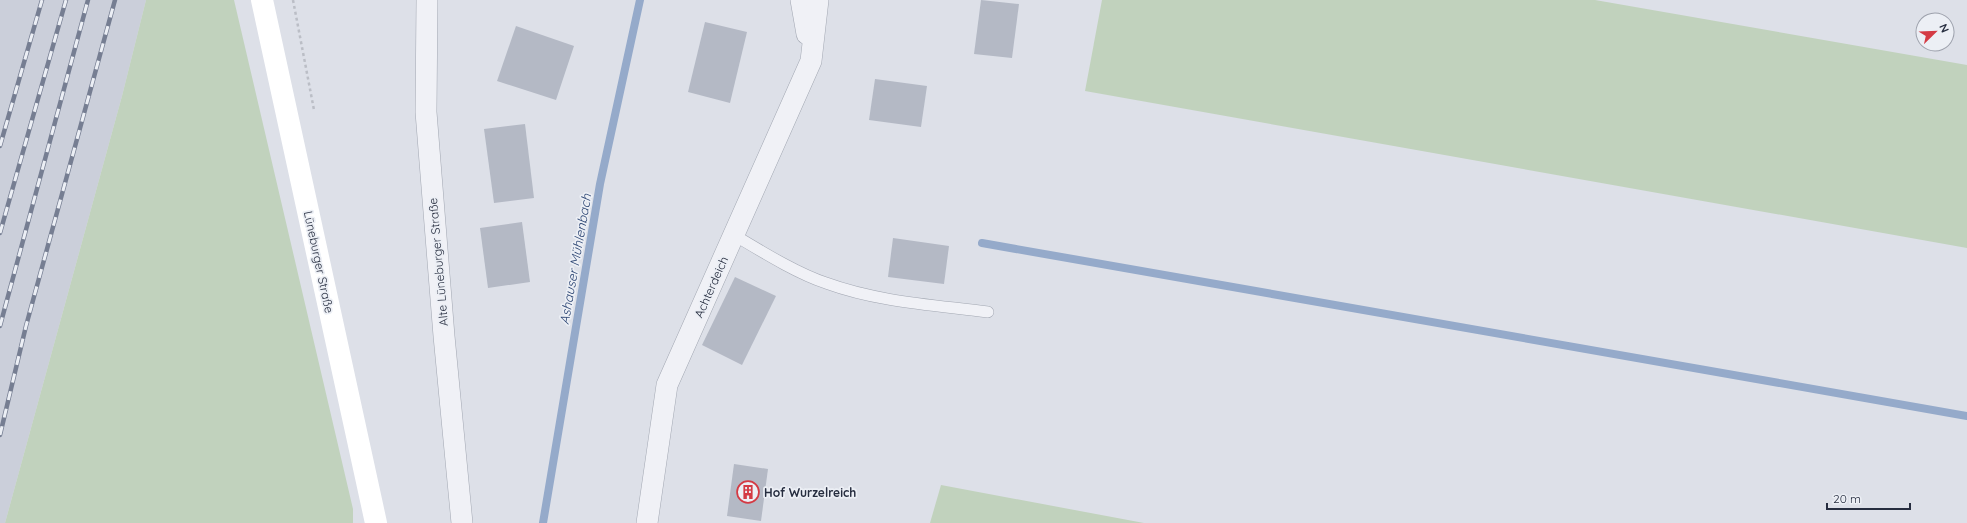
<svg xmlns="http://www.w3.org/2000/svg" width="1967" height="523" font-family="Quicksand,sans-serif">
<rect width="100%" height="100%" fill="#dde0e8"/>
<path fill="#cbcfda" d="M0 0H146L122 96 5 523H0Z"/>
<g fill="#c1d2bd">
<path d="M146 0H234L353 509V523H5L122 96Z"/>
<path d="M1102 0H1595L1967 65V248L1085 91Z"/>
<path d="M941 485 1144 523H930Z"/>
</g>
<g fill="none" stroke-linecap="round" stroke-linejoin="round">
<g stroke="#95aaca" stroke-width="8">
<path d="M982 243 1967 416"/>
<path d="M543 523 600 184 640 0"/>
</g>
</g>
<g fill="#b4b9c5">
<path d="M981 0 1019 4 1012 58 974 54Z"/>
<path d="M705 22 747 32 730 103 688 92Z"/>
<path d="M516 26 574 46 556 100 497 81Z"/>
<path d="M875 79 927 86 921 127 869 120Z"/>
<path d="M525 124 534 198 494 203 484 129Z"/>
<path d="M522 222 530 282 488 288 480 228Z"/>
<path d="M893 238 949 246 944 284 888 277Z"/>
<path d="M735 277 776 296 742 365 702 345Z"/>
<path d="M734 464 768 469 761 521 727 516Z"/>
</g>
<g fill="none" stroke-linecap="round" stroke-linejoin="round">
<g stroke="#a2a7b2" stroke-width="12">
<path id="lane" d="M734 235C761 251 796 273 826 283 878 302 934 305 988 312"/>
</g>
<g stroke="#a2a7b2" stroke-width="22">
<g id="street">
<path d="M427 0 426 112 444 336 462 523"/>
<path d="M801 0 807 34"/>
<path d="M647 523 667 385 811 61 818 0"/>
</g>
</g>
<path stroke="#bbbec6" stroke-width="2.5" stroke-dasharray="3 3" stroke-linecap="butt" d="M293 0 314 110"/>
<use href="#lane" stroke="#f0f1f6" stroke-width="11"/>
<use href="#street" stroke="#f0f1f6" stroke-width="21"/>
<path stroke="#fff" stroke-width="22" d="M262 0 376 523"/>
<g stroke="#767e92" stroke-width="4.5">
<g id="rail">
<path d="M0 146 42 0"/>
<path d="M0 233 66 0"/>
<path d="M0 326 88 0"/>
<path d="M0 435 26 326 115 0"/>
</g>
</g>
<use href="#rail" stroke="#eceff5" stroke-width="3" stroke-dasharray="9" stroke-linecap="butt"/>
</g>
<defs>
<g id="building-ring" transform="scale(1.15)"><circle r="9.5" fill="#eceff5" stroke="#d43a44" stroke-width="1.5"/><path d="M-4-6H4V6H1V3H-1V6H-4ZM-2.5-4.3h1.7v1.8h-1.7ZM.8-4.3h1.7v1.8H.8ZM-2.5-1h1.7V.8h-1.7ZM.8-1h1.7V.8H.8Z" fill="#d43a44"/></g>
</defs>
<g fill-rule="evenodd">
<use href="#building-ring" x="748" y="492"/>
</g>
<g text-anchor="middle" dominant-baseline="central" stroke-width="3.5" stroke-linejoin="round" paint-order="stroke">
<g font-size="12" fill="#262d3f" stroke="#eceff5">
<text transform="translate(319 262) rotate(78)">Lüneburger Straße</text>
<text transform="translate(438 262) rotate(-95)">Alte Lüneburger Straße</text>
<text transform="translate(711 287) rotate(-66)">Achterdeich</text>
</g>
<g font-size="12" font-weight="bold" fill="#262d3f" stroke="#eceff5" text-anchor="start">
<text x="764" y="492">Hof Wurzelreich</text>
</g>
<g font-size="13" font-style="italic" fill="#2e4774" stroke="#eceff5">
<text transform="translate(575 259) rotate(-80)">Ashauser Mühlenbach</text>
</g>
</g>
<g transform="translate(1935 32) rotate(67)"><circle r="19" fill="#eceff5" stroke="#9da1ac"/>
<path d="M0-3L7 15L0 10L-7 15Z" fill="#d43a44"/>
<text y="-6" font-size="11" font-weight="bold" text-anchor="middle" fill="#262d3f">N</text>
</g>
<path d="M1827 503v6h83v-6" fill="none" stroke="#262d3f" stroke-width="2"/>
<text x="1833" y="503" font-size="12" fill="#262d3f" stroke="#eceff5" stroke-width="3" paint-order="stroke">20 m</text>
</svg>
